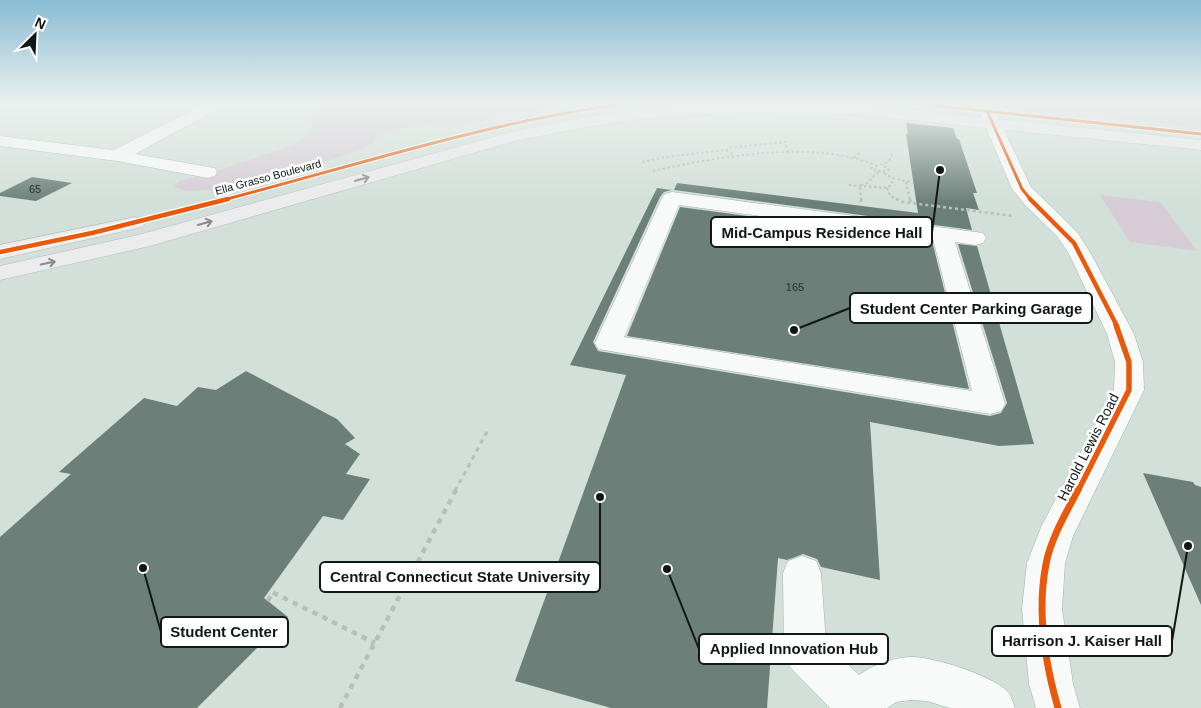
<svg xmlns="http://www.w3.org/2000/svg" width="1201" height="708" font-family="Helvetica,sans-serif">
<rect width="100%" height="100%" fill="#d3dfd9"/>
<g fill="#d6ccd6">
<path d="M341 103H582L523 112 463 125 443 127 428 124 404 128 380 134 372 144 358 151 267 180 228 189 185 191 174 186 181 180 205 175 293 145 314 129C313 127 312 124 311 122 307 106 331 105 341 103Z"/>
<path d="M970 103H1201V127L997 107Z"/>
<path d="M1100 195 1160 202 1197 251 1130 242Z"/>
</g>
<g fill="#6c8079">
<path d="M906 123 953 128 957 139H959L977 193H973L979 210 966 208 972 230 674 190 677 183 918 213 906 134H908Z"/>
<path d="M32 177 72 183 36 201 0 196V193Z"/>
<path d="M657 188 672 190 664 192 660 197 593 342 598 351 990 416 1001 413 1007 403 958 244 977 246 1034 444 999 446 870 422 880 580 821 567 817 559 803 554 787 560 778 558 767 708H611L515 681 626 375 570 365Z"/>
<path d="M680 207 932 241 969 389 627 336Z"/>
<path d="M246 371 337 419 355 438 345 444 360 454 346 474 370 479 343 520 323 516 264 598 288 617 197 708H0V537L71 474 59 472 144 398 177 406 198 387 216 390Z"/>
<path d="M1143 473 1193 482 1195 485 1201 487V605Z"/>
</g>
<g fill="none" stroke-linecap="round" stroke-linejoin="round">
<g stroke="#a8b1ac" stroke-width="1">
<g id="minor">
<path d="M206 103H225L223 106 135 154 215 168 217 172 215 176 208 178 117 161 0 146V136L114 150Z"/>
<path d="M987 106 992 108 995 111 1031 187 1078 233 1091 254 1134 334 1143 362 1144 390 1073 536 1065 563 1062 609 1073 684 1080 708H1036L1029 684 1022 609 1027 563 1042 525 1114 390 1115 362 1107 334 1069 254 1057 236 1026 206 1012 189 979 111 982 108Z"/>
<path d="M672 192 983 233 986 238 983 243 975 245 955 242 1005 404 1001 411 990 414 598 349 595 343 662 198 665 194ZM679 205 933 239 972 391 624 337Z"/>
<path d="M802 556 816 561 821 573 826 643 859 675C873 665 892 658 909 657 933 656 990 675 1007 691 1011 695 1013 703 1015 708H950L927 701 911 700 896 702 887 708H830L790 667 784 652 783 573 788 561Z"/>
</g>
</g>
<g stroke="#b6bdba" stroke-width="1">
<g id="major">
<path d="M727 103 849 104 1201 140V150L849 114 742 112 647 118 586 127 515 141 150 246 0 280V266L138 235 512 132 586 117 647 108Z"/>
<path d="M135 217 142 219 146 223 142 227 0 259V245Z"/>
</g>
</g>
<g stroke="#b9bebb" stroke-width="2" stroke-dasharray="2.5 2.5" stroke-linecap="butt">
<path d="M725 150 728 148 786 142 787 153"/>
<path d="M854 158 862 151"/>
<path d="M642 162 665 157 725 150 734 155"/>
<path d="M884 166 889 170 881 172 871 168C880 163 890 166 892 154"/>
<path d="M653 171C716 157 814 139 875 165"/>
<path d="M884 173 892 178 911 182"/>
<path d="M906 182 910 200"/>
<path d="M849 185 887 188 892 184V178"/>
<path d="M887 188 890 196 899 200"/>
<path d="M861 200 860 186 867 183 878 172"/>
</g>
<g stroke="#b9bebb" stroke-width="2.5" stroke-dasharray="3 3" stroke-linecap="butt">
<path d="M861 199V202"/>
<path d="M896 199 903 202 1013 216"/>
<path d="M910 199 911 203"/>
</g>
<path stroke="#b9bebb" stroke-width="3" stroke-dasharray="4.5 4.5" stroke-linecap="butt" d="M455 491 489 428"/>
<g stroke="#b9bebb" stroke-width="4.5" stroke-dasharray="5.5 5.5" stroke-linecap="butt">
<path d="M268 601 272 592 375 643"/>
<path d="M340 708 456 490"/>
</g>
<use href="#minor" fill="#f8faf9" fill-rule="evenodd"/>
<use href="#major" fill="#ecebed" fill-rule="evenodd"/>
<g stroke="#fff" stroke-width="5">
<g id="cycleway-far3">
<path d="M910 103 1201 134"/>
<path d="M987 111 1022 189 1031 200"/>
<path d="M223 200C358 165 491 121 629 103"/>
</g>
</g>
<g stroke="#fff" stroke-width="7">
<g id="cycleway-far2">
<path d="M1030 199 1074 243 1117 326"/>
<path d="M0 252 92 233 228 199"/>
</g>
</g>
<g stroke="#fff" stroke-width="9">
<path id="cycleway-far1" d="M1078 491 1129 390V362L1116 325"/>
</g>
<g stroke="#fff" stroke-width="10">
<path id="cycleway" d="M1058 708C1045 663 1037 610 1046 564 1051 538 1066 513 1078 490"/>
</g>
<use href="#cycleway-far3" stroke="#e8590c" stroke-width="3"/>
<use href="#cycleway-far2" stroke="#e8590c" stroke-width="4.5"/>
<use href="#cycleway-far1" stroke="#e8590c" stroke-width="5.5"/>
<use href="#cycleway" stroke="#e8590c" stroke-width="7"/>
</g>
<defs><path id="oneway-shaft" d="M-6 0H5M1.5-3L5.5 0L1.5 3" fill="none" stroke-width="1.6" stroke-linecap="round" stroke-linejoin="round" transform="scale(1.25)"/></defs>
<g stroke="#898c8b">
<use href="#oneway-shaft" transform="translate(362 179) rotate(-16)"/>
<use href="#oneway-shaft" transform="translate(205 223) rotate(-16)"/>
<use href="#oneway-shaft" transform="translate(48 263) rotate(-12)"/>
</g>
<linearGradient id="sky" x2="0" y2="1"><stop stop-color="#89bcd4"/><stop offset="0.51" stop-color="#ebf1ee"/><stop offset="1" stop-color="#ebf1ee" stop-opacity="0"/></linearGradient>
<rect width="1201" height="202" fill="url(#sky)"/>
<g text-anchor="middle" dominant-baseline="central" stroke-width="5" stroke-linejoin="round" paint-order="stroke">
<g font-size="11" fill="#0f1814" stroke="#fff">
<text transform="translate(268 177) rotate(-15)">Ella Grasso Boulevard</text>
</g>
<g font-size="11" fill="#26322d">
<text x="35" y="189">65</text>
<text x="795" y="287">165</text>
</g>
<g font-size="14" fill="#0f1814" stroke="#fff">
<text transform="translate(1088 447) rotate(-63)">Harold Lewis Road</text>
</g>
</g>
<path fill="none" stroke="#0f1814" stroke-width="2" d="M940 170L932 232M794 330L850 308M600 497L600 577M143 568L161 632M1188 546L1172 641M667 569L699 649"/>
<g fill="#0f1814" stroke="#fff" stroke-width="2">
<circle cx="940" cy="170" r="5"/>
<circle cx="794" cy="330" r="5"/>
<circle cx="600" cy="497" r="5"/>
<circle cx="143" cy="568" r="5"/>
<circle cx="1188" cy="546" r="5"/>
<circle cx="667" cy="569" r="5"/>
</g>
<g fill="#fff" stroke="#0f1814" stroke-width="2">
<rect x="711" y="217" width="221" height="30" rx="5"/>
<rect x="850" y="293" width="242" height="30" rx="5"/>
<rect x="320" y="562" width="280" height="30" rx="5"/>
<rect x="161" y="617" width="127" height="30" rx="5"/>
<rect x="992" y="626" width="180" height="30" rx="5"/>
<rect x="699" y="634" width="189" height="30" rx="5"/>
</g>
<g font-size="15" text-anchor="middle" font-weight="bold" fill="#0f1814">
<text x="822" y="238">Mid-Campus Residence Hall</text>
<text x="971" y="314">Student Center Parking Garage</text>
<text x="460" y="582">Central Connecticut State University</text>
<text x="224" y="637">Student Center</text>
<text x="1082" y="646">Harrison J. Kaiser Hall</text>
<text x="794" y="654">Applied Innovation Hub</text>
</g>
<g transform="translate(35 35) rotate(24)" stroke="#ffffff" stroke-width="4" paint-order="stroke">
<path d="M0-4L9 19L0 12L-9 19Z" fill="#0f1814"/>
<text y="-8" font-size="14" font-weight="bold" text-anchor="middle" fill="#0f1814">N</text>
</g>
</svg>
